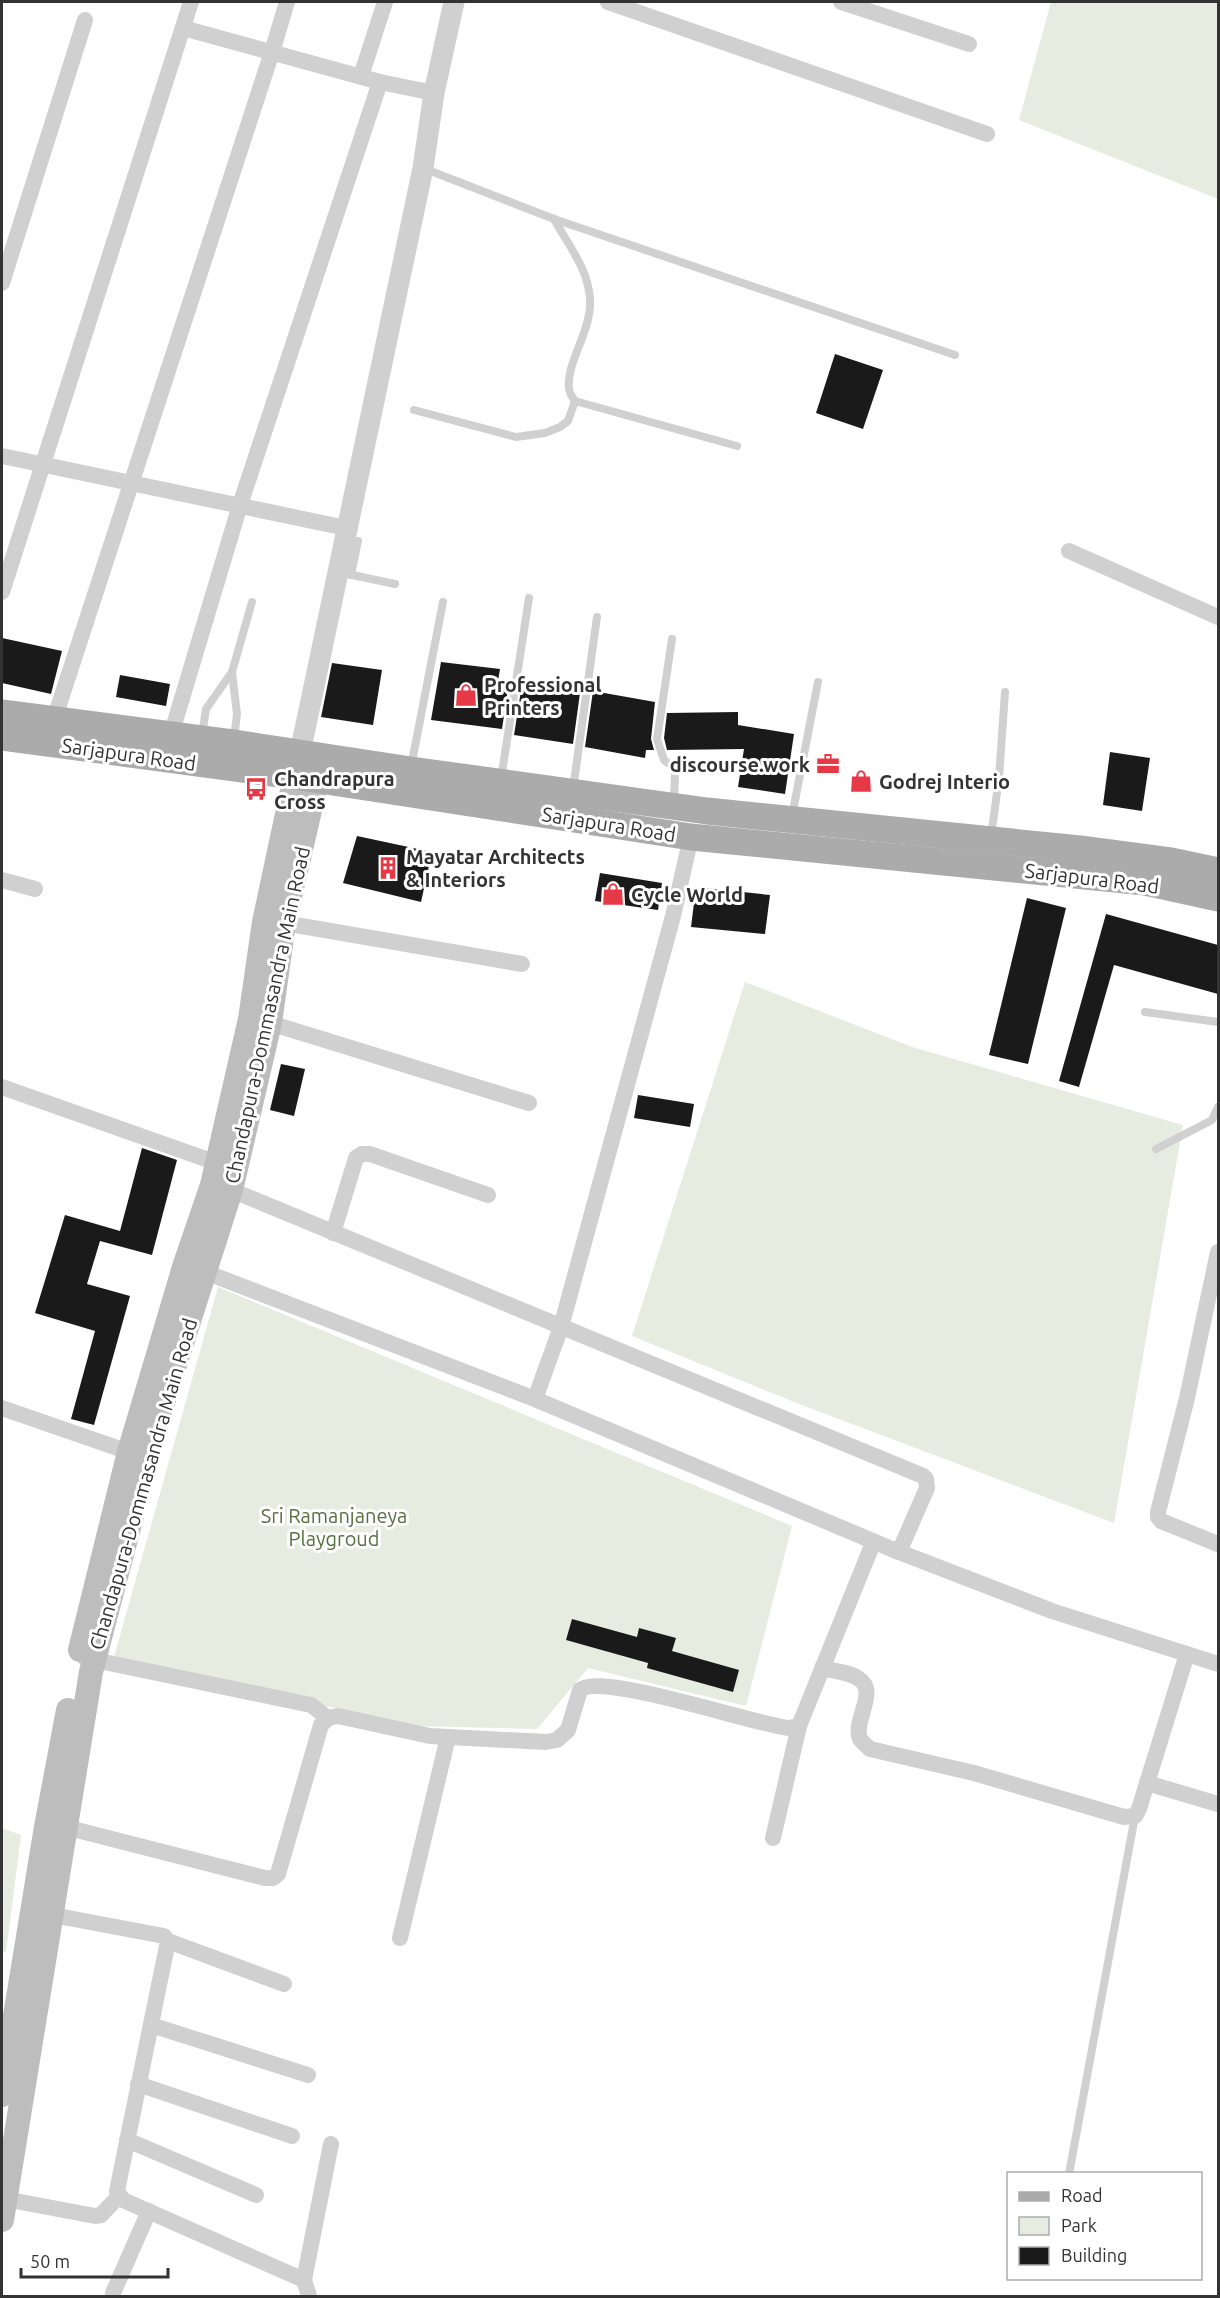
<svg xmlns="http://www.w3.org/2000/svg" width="1220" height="2298" font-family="Ubuntu,sans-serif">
<rect width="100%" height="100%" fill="#fff"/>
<g fill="#e6ecdf">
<path d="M1051 2H1218V199L1019 120Z"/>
<path d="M745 982 912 1047 1183 1125 1114 1523 794 1402 632 1336Z"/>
<path d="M218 1287 792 1526 746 1706 588 1668 537 1729 413 1726 114 1657Z"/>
<path d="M2 1828 21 1835 6 1952H2Z"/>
</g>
<g fill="#1a1a1a">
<path d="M835 354 883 370 863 429 816 413Z"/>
<path d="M2 638 62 651 51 694 2 683Z"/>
<path d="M441 662 500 669 498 681 509 682 502 729 431 720Z"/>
<path d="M332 663 382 670 373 725 321 717Z"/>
<path d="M120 675 170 684 166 706 116 697Z"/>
<path d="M522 684 580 693 573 744 514 735Z"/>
<path d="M593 691 655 702 651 739 654 750H646L645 758 585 747Z"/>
<path d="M738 712V725L794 734 785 794 738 787 744 749 667 750 664 738 667 713Z"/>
<path d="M1110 752 1150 758 1142 811 1103 805Z"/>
<path d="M357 836 432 852 421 902 343 883Z"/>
<path d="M600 873 662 883 658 910 595 901Z"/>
<path d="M696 887 770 895 765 934 691 927Z"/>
<path d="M1027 898 1066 908 1028 1064 989 1055Z"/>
<path d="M1106 914 1218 945V994L1114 965 1079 1087 1059 1081Z"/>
<path d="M281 1064 305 1069 294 1116 270 1110Z"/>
<path d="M638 1095 694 1104 690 1127 634 1118Z"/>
<path d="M142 1148 177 1160 152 1255 100 1241 87 1284 130 1296 94 1425 71 1419 95 1331 35 1313 65 1215 120 1231Z"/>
<path d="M572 1619 637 1637 639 1628 676 1638 672 1651 739 1670 733 1692 647 1668 648 1663 566 1640Z"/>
</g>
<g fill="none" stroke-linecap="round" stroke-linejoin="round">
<g stroke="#d0d0d0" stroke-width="8">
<path d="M423 168 554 219 955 355"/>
<path d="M554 219C568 245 588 268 590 299 592 331 566 362 569 388 569 393 572 397 575 401L737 446"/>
<path d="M414 410 516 437 545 433 560 427 568 421 575 401"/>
<path d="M338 572 395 584"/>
<path d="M351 575 358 541"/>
<path d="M672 639 657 739 664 760 672 766 675 773 674 803"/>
<path d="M202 735 206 709 232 672"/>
<path d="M234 739 237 714 232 672 252 602"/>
<path d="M411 767 443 602"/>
<path d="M501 779 529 598"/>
<path d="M573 789 597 617"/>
<path d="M792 816 818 682"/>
<path d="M991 837 999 778 1005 692"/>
<path d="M1145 1012 1218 1022"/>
<path d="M1156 1149 1212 1120 1218 1107"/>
<path d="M1069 2174 1135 1816"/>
</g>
<g stroke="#d0d0d0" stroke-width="16">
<path d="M608 2 987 134"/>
<path d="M841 2 969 44"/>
<path d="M183 28 380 82 434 93"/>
<path d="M361 76 385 2"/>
<path d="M2 283 85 20"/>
<path d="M2 456 346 528"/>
<path d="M1069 551 1218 617"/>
<path d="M2 592 191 2"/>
<path d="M54 720 272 52 287 2"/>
<path d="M171 735 240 505 380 82"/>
<path d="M2 880 35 889"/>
<path d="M284 923 522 964"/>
<path d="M270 1023 529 1103"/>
<path d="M2 1087 217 1163"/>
<path d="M231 1190 923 1476 926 1479 927 1488 899 1552"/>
<path d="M333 1233 356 1158 362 1154H370L488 1195"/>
<path d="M1218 1252 1187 1398 1158 1512V1517L1161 1521 1218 1544"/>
<path d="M205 1272 535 1399 899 1552 1052 1611 1218 1664"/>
<path d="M535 1399 561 1327 673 916 691 837"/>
<path d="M2 1408 129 1452"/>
<path d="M85 1658 311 1705 328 1718 338 1716 430 1736 546 1742 557 1740 568 1730 580 1690C602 1672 752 1724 789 1728L799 1726 873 1543"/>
<path d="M822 1668C833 1671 850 1672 859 1679 879 1691 852 1722 860 1739 862 1742 867 1746 870 1749L974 1773 1124 1817 1135 1816 1139 1809 1187 1654"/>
<path d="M1147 1783 1218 1804"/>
<path d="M65 1827 265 1878H273L278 1874 321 1725 328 1718"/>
<path d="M773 1838 799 1726"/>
<path d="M42 1913 164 1936 168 1941 117 2191 123 2200 304 2280 309 2296"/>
<path d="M400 1938 448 1737"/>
<path d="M168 1941 284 1984"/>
<path d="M151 2025 308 2075"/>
<path d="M138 2084 292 2136"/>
<path d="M127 2140 256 2195"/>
<path d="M5 2199 95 2216 101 2215 119 2196"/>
<path d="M304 2280 331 2144"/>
<path d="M113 2293 149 2211"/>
</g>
<path stroke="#d0d0d0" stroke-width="21" d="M300 753 423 168 434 93 454 2"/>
<g stroke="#bdbdbd" stroke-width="24">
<path d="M80 1650 129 1452 184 1267 212 1185 250 1019 264 922 299 758"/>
<path d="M2 2095 46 1827 68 1710"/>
<path d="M2 2220 91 1672 157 1421 231 1190 270 1023 284 923 317 780 319 762"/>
</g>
<g stroke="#ababab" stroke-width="27">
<path d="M2 713 233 743 411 770 707 811 1080 849 1171 861 1218 871"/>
<path d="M2 737 295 776 691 837 1145 882 1218 898"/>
</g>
</g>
<defs>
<g id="shop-bare" transform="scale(1.8)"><path d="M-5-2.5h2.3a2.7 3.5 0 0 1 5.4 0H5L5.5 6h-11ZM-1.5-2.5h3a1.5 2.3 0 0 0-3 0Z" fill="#e63946" stroke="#fff" stroke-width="2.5" paint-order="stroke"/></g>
<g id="office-bare" transform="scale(1.8)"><path d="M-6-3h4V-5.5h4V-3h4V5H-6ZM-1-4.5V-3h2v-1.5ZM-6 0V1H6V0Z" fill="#e63946" stroke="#fff" stroke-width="2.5" paint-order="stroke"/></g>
<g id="bus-bare" transform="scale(1.8)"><path d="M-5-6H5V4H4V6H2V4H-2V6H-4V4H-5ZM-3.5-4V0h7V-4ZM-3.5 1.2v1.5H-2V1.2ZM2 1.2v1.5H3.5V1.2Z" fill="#e63946" stroke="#fff" stroke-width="2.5" paint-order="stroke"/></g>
<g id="building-bare" transform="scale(1.8)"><path d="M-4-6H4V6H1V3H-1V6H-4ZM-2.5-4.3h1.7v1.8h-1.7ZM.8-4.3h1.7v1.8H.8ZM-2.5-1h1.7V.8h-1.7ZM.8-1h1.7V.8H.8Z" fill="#e63946" stroke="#fff" stroke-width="2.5" paint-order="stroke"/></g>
</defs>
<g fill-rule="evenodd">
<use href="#shop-bare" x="466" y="695"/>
<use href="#office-bare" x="828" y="764"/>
<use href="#shop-bare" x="861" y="781"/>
<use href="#bus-bare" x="256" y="789"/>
<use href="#building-bare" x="388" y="868"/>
<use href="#shop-bare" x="613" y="894"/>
</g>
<g text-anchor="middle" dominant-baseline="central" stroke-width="6" stroke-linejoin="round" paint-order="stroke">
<g font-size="20" font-weight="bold" fill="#333" stroke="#fff" text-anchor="start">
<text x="484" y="684">Professional<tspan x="484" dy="23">Printers</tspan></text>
<text x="810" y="764" text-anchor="end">discourse.work</text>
<text x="274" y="778">Chandrapura<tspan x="274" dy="23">Cross</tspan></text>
<text x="879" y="781">Godrej Interio</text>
<text x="406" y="856">Mayatar Architects<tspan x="406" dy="23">&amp; Interiors</tspan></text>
<text x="631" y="894">Cycle World</text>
</g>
<g font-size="20" fill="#333" stroke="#fff">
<text transform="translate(129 754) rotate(8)">Sarjapura Road</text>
<text transform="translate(609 824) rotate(9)">Sarjapura Road</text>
<text transform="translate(1092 878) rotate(7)">Sarjapura Road</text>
<text transform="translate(267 1015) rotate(-78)">Chandapura-Dommasandra Main Road</text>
<text transform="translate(143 1484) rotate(-74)">Chandapura-Dommasandra Main Road</text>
</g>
<g font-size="20" fill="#56703f" stroke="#fff">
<text x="334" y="1515">Sri Ramanjaneya<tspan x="334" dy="23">Playgroud</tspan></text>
</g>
</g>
<rect width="1220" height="2298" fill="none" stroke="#333333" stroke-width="6"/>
<rect x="1007" y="2172" width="195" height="108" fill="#ffffff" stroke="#adadad" stroke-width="1.5"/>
<rect x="1019" y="2192" width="30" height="9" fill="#ababab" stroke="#adadad" stroke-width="1.5"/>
<text x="1061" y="2202" font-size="18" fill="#333333">Road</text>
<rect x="1019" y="2217" width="30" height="18" fill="#e6ecdf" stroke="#adadad" stroke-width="1.5"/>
<text x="1061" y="2232" font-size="18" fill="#333333">Park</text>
<rect x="1019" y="2247" width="30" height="18" fill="#1a1a1a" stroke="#adadad" stroke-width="1.5"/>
<text x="1061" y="2262" font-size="18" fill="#333333">Building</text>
<path d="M21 2268v9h147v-9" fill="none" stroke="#333333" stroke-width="3"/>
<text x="30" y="2268" font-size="18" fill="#333333" stroke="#ffffff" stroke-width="4.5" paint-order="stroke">50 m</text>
</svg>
